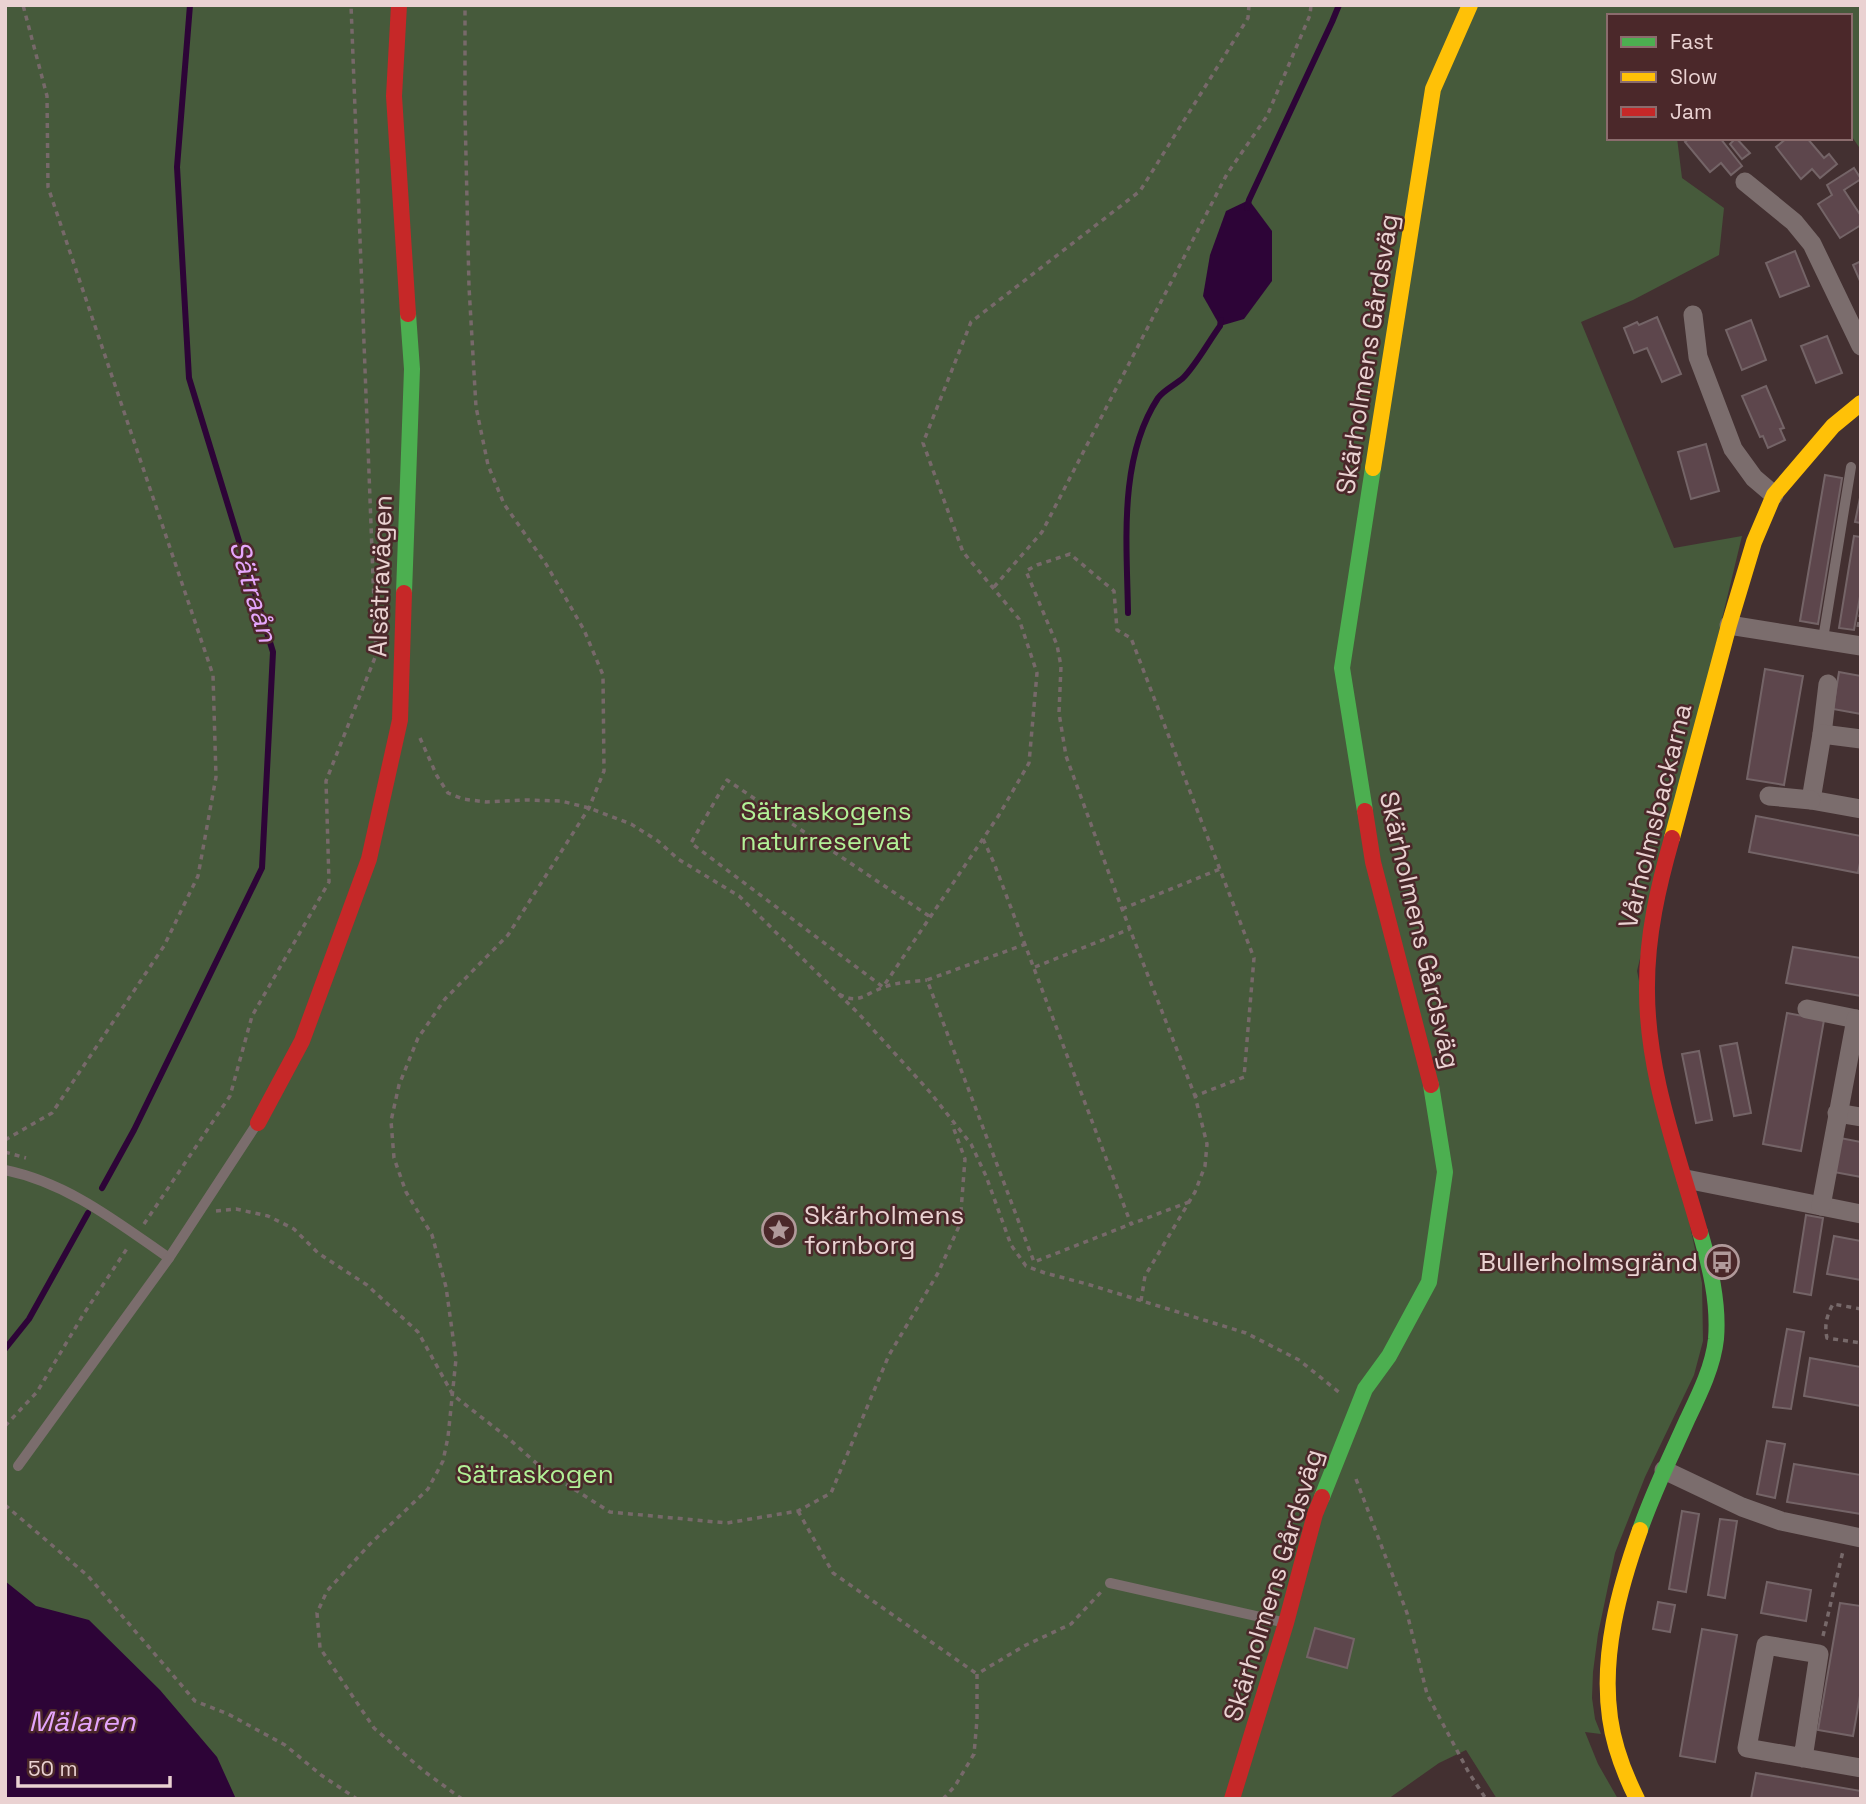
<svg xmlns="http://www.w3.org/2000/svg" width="1866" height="1804" font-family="'Space Grotesk',sans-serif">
<rect width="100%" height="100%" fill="#433031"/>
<path fill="#465a3b" d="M5 5H1861V150L1850 134V16H1609V138H1677L1682 178 1724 208 1719 255 1633 300 1581 322 1674 548 1742 536 1637 971 1702 1283 1703 1341 1694 1375 1645 1477 1615 1553 1598 1634 1593 1672 1592 1698 1595 1719 1601 1734 1585 1732 1598 1764 1618 1799H1497L1466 1750 1439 1763 1388 1799H5Z"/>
<g fill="#2d0437">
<path d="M1249 200 1272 231V281L1244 319 1220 326 1203 296 1210 255 1226 211Z"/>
<path d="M5 1581 36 1606 89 1620 160 1690 217 1757 236 1799H5Z"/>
</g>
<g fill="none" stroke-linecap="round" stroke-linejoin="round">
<g stroke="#2d0437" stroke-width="6">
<path d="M1247 208 1249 200 1332 22 1339 5"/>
<path d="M1128 613C1127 544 1118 459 1158 398 1164 390 1175 385 1183 378 1196 365 1209 341 1220 326L1221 320"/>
<path d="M102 1188 134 1130 262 868 273 652 189 378 177 167 190 5"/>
<path d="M5 1349 29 1319 88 1213"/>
</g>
</g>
<g fill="#5d464c" stroke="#746467" stroke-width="2">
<path d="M1690 138H1720L1742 166 1731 175 1721 163 1710 172 1685 142Z"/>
<path d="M1736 138 1750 153 1742 159 1730 144Z"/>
<path d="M1787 138H1807L1824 158 1829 154 1837 164 1820 178 1812 169 1801 179 1776 147Z"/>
<path d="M1854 168 1861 179 1844 190 1861 216V225L1840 238 1818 204 1832 195 1827 185Z"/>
<path d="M1795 251 1809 286 1780 297 1766 263Z"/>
<path d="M1861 261V283L1853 265Z"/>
<path d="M1657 317 1681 374 1662 382 1647 348 1634 353 1624 328 1637 322 1639 325Z"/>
<path d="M1751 320 1766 360 1742 370 1726 330Z"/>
<path d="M1827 336 1842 373 1816 383 1801 346Z"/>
<path d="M1766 386 1784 428 1780 429 1785 440 1768 448 1763 436 1760 437 1742 396Z"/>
<path d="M1706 444 1719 491 1691 499 1678 452Z"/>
<path d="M1825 475 1842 478 1818 624 1800 621Z"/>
<path d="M1861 493V523L1855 522Z"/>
<path d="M1854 536 1861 537V591L1854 630 1839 628Z"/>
<path d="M1765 669 1803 676 1784 785 1747 779Z"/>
<path d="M1839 672 1861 676V714L1833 709Z"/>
<path d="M1756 816 1861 836V858L1858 873 1749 852Z"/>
<path d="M1793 947 1861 958V996L1786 983Z"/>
<path d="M1787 1013 1824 1020 1801 1151 1763 1144Z"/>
<path d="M1737 1043 1751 1113 1734 1116 1720 1046Z"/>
<path d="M1699 1051 1712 1120 1696 1123 1682 1054Z"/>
<path d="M1840 1138 1861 1142V1177L1834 1172Z"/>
<path d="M1806 1215 1823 1218 1811 1295 1794 1292Z"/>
<path d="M1834 1236 1861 1241V1280L1827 1274Z"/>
<path d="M1787 1329 1804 1332 1791 1409 1773 1407Z"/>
<path d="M1810 1358 1861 1367V1406L1804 1396Z"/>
<path d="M1767 1441 1785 1444 1775 1498 1757 1494Z"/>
<path d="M1794 1464 1861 1475V1514L1787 1502Z"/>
<path d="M1682 1511 1699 1514 1686 1592 1669 1589Z"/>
<path d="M1720 1519 1737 1521 1725 1598 1708 1595Z"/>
<path d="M1767 1582 1811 1590 1806 1621 1761 1613Z"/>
<path d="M1658 1602 1675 1605 1670 1632 1653 1629Z"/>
<path d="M1840 1603 1861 1606V1690L1853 1736 1818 1730Z"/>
<path d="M1315 1628 1354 1639 1347 1668 1307 1657Z"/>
<path d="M1702 1629 1737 1635 1715 1762 1680 1756Z"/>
<path d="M1756 1773 1861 1791V1799H1751Z"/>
</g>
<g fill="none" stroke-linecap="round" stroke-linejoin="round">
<g stroke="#77696a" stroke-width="3.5" stroke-dasharray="5 5" stroke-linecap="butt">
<path d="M994 587 1042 532 1227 174 1267 116 1310 15 1311 5"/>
<path d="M1858 627 1861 612"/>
<path d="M420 738 437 776 448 793 463 799 486 802 526 800 561 801 589 808 631 824 658 841 678 859 739 896 859 1014 929 1091 971 1144 986 1176 1011 1245 1026 1266 1045 1273 1087 1284 1246 1333 1299 1360 1340 1393"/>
<path d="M983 839 994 863 1131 1224 1189 1202"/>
<path d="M1122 909 1220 869"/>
<path d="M929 916 727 780 691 843 883 987 999 815 1029 763 1037 673 1019 619 963 552 923 443 971 322 1140 191 1248 18 1249 5"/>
<path d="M1026 944 927 980 1034 1262 1131 1224"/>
<path d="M1035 967 1130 929"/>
<path d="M839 994C858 1005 865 994 882 988 895 982 913 982 927 980"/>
<path d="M5 1140 52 1113 164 946 198 876 216 777 213 675 48 187 47 96 23 5"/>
<path d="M5 1152 26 1158"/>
<path d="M216 1211 236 1209 268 1216 294 1229 318 1253 367 1285 418 1332 453 1395 508 1438 544 1470 610 1512 727 1523 798 1511 831 1493 889 1355 938 1273 960 1224 965 1159 952 1124"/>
<path d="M144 1224 230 1096 252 1016 329 882 326 781 376 655 351 5"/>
<path d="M1141 1301 1145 1276 1195 1192 1205 1166 1207 1144 1195 1096 1244 1077 1254 958 1131 638 1117 630 1114 591 1070 554 1037 565 1026 571 1057 645 1061 666 1059 713 1066 756 1122 909 1195 1096"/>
<path d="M1861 1309 1833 1304C1827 1315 1824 1325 1827 1338L1861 1343"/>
<path d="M5 1426 37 1392 83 1315 128 1247"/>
<path d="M1356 1479 1407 1613 1427 1694 1469 1773 1486 1799"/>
<path d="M5 1505 88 1576 195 1701 228 1714 285 1745 321 1775 357 1799"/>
<path d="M798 1511 833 1573 977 1674"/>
<path d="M1823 1636 1843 1551"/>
<path d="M462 1799 425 1772 374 1728 320 1648 317 1613 327 1591 370 1544 428 1489 443 1461 448 1437 456 1359 446 1287 432 1235 406 1192 394 1158 391 1121 399 1085 418 1038 445 999 508 935 589 808 604 771 603 675 584 630 546 564 504 504 488 465 476 407 469 287 465 113V5"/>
<path d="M943 1799 955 1786 974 1754 977 1720V1674L1024 1646 1071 1624 1101 1592"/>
</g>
<g stroke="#7b6d6d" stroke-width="10">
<path d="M1823 639 1851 467"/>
<path d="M5 1170C68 1183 117 1222 169 1258"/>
<path d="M18 1466 169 1258 256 1125"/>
<path d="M1110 1583 1282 1622"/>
</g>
<g stroke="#7b6d6d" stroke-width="19">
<path d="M1745 182 1794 222 1812 244 1861 346"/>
<path d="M1693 315 1698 357 1733 449 1754 478 1774 495"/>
<path d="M1729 625 1861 646"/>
<path d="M1822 734 1828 684"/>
<path d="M1861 739 1822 734 1811 800 1861 809"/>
<path d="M1769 796 1811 800"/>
<path d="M1807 1009 1861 1020"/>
<path d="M1837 1113 1861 1117"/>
<path d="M1686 1179 1861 1214"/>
<path d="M1821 1206 1856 1019"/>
<path d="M1664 1470 1742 1507 1781 1521 1861 1538"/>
<path d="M1803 1758 1819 1654 1766 1645 1747 1748 1861 1768"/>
</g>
<g stroke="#4caf50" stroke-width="16">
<path d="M404 593 412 369 408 314"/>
<path d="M1365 811 1342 668 1373 468"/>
<path d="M1322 1497 1365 1389 1389 1356 1429 1282 1445 1172 1431 1085"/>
<path d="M1640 1530C1653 1492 1671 1456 1687 1420 1699 1395 1713 1367 1716 1339 1719 1303 1710 1266 1700 1232"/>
</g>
<g stroke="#ffc107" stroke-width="16">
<path d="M1373 468 1433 89 1470 5"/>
<path d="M1672 838 1729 625 1754 542 1774 495 1833 426 1861 403"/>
<path d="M1637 1799C1624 1773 1614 1747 1610 1718 1601 1655 1619 1589 1640 1530"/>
</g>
<g stroke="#c62828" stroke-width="16">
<path d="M399 5 394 96 408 314"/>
<path d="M1365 811 1373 862 1431 1085"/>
<path d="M1672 838C1658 887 1647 935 1647 986 1646 1071 1677 1151 1700 1232"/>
<path d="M258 1123 302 1041 369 859 400 720 404 593"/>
<path d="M1232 1799 1286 1623 1315 1514 1322 1497"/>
</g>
</g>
<defs>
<g id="sight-ring" transform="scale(1.75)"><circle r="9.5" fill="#4b282a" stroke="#b0999a" stroke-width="1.5"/><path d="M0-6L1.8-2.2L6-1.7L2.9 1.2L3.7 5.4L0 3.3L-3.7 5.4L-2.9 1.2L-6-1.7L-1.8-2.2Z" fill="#b0999a"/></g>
<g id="bus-ring" transform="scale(1.75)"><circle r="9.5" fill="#4b282a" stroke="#b0999a" stroke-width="1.5"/><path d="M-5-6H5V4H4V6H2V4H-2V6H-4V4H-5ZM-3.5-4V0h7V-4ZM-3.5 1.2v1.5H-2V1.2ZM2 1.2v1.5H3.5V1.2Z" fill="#b0999a"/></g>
</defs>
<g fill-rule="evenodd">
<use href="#sight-ring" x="779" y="1230"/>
<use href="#bus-ring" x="1722" y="1262"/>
</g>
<g text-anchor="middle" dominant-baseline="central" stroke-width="5" stroke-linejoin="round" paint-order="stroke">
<g font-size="26" fill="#ead2d2" stroke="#4b282a">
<text transform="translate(1367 354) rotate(-81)">Skärholmens Gårdsväg</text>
<text transform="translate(380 576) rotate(-88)">Alsätravägen</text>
<text transform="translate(1655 816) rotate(-76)">Vårholmsbackarna</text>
<text transform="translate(1420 930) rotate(77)">Skärholmens Gårdsväg</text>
<text transform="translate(1273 1585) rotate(-73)">Skärholmens Gårdsväg</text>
</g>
<g font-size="26" fill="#b2f197" stroke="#4b282a">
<text x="826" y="811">Sätraskogens<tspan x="826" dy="30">naturreservat</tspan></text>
<text x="535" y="1474">Sätraskogen</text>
</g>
<g font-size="26" fill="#ead2d2" stroke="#4b282a" text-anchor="start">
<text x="804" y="1215">Skärholmens<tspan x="804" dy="30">fornborg</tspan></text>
<text x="1698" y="1262" text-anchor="end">Bullerholmsgränd</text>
</g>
<g font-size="28" font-style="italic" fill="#e5a6fc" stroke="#4b282a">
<text transform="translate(254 591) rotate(73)">Sätraån</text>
<text x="82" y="1721">Mälaren</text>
</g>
</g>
<rect width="1866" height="1804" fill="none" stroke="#ead2d2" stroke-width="14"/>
<rect x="1607" y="14" width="245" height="126" fill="#4b282a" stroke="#8b6c6d" stroke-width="2"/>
<rect x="1621" y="37" width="35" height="10" fill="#4caf50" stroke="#8b6c6d" stroke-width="2"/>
<text x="1670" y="49" font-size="21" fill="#ead2d2">Fast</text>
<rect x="1621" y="72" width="35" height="10" fill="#ffc107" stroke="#8b6c6d" stroke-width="2"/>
<text x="1670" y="84" font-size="21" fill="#ead2d2">Slow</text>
<rect x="1621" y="107" width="35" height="10" fill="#c62828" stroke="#8b6c6d" stroke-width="2"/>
<text x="1670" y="119" font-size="21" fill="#ead2d2">Jam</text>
<path d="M18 1776v10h152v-10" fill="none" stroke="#ead2d2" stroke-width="3.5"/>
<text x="28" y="1776" font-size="21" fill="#ead2d2" stroke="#4b282a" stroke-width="5" paint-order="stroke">50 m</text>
</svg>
